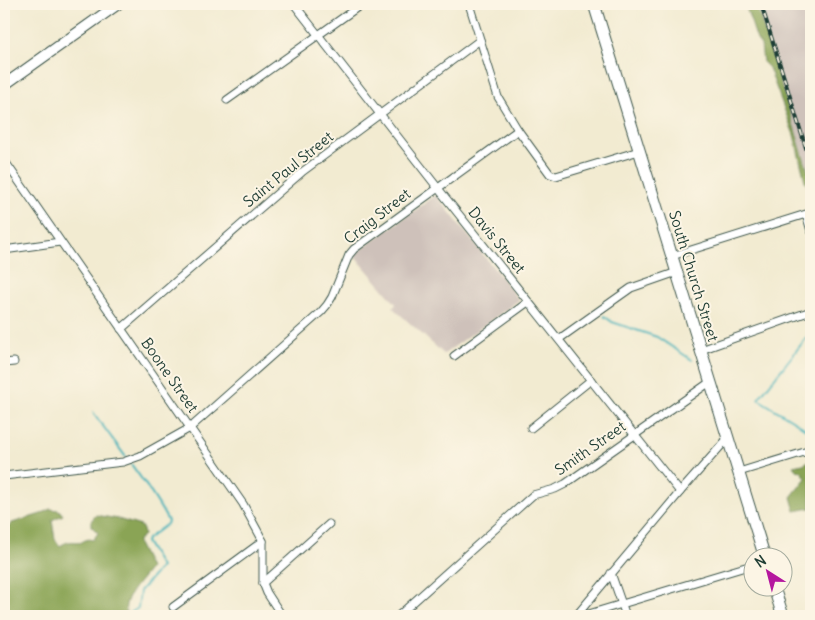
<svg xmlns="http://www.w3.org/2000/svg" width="815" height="620" font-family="Delius,sans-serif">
<rect width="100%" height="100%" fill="#fcf5e5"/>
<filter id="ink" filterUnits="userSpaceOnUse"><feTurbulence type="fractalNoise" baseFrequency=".02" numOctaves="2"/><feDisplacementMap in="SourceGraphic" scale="10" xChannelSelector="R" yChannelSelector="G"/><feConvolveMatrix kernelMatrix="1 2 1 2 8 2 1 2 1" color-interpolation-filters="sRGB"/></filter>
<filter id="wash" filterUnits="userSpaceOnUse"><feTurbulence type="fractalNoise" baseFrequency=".0096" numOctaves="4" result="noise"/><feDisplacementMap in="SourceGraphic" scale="20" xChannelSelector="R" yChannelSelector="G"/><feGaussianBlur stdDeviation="1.12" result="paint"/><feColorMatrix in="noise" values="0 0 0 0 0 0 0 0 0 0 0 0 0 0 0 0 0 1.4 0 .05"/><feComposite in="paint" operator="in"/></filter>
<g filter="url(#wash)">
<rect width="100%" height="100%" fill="#f2ebd1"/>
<g fill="#cec1ba">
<path d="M757 4H811V178Z"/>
<path d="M436 195 519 300 444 354 393 308 396 304 354 255Z"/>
</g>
<g fill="#8aa455" stroke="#547044">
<path d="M745 4H756L811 181V195L805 181 794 135 769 68 763 62 761 45 757 40Z"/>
<path d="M811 460V508L795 511 791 497 806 478 801 471 796 470 793 466 803 464Z"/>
<path d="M50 509 59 510 63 515 52 520 55 539 60 546C65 542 73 540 80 543 85 540 88 538 93 540L98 533 91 526V521L96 515 118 519 141 526 143 530 144 535 138 540V544L150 568C141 581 120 599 127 616H4V532L12 523 41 514Z"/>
</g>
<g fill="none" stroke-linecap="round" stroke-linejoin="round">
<g stroke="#43b3bb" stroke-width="2">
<path d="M604 316 612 322 657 337 692 360"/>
<path d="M811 332 758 399 797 423 811 433"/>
<path d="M93 412C118 448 147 482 168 521L167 524 147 539 146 542 161 567 140 591 138 608 129 614"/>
</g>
</g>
</g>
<g filter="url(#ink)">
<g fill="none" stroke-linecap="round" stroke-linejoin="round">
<g stroke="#3f574c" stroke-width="9">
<g id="minor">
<path d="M294 4 437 187 680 492"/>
<path d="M469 4 498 97 518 130 550 174 556 176 639 151"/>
<path d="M227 100 362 4"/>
<path d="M4 160 243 504 263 541V583L267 593 282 616"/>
<path d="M4 250 60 242"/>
<path d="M672 256 806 214 811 231"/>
<path d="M121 329 302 172 480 40"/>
<path d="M559 339 631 288 677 272"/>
<path d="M701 350 811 311"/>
<path d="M454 356 528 302"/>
<path d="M4 363 14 362"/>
<path d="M531 428 591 380"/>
<path d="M739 472 811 450"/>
<path d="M4 476 123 462 140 456 190 428 321 312 327 305 332 297 349 255 354 249 518 130"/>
<path d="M611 573 626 616"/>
<path d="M263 583 329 524"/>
<path d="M173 607 263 541"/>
<path d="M398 616 533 495 555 489 565 484 710 382"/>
<path d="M576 616 680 492 728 438"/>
<path d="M582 616 752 565"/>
</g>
</g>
<g stroke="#3f574c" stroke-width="12">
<path id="secondary" d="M4 85 118 4"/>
</g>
<g stroke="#3f574c" stroke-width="13">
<g id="primary">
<path d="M594 4 765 558"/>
<path d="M774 588 783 616"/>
</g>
</g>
<use href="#minor" stroke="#fff" stroke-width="7"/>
<use href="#secondary" stroke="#fff" stroke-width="10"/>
<use href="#primary" stroke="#fff" stroke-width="11"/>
<g stroke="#1f3d34" stroke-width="4">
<path id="rail" d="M761 4 811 164"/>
</g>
<use href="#rail" stroke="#fcf5e5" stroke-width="2" stroke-dasharray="5.5" stroke-linecap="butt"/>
</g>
</g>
<g text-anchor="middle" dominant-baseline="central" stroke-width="4" stroke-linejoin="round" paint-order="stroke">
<g font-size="15" fill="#1f3d34" stroke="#fcf5e5">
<text transform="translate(288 169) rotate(-39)">Saint Paul Street</text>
<text transform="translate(377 216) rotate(-38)">Craig Street</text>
<text transform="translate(497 240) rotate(51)">Davis Street</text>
<text transform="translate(694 276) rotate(73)">South Church Street</text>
<text transform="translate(170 375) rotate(55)">Boone Street</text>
<text transform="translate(590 448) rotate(-35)">Smith Street</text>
</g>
</g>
<rect width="815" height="620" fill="none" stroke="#fcf5e5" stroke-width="20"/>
<g transform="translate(768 572) rotate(324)"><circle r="24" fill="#fcf5e5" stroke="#a4ab9e"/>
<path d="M0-4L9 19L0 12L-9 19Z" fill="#b5179e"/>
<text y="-8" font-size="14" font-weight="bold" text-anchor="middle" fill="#1f3d34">N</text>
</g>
</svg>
